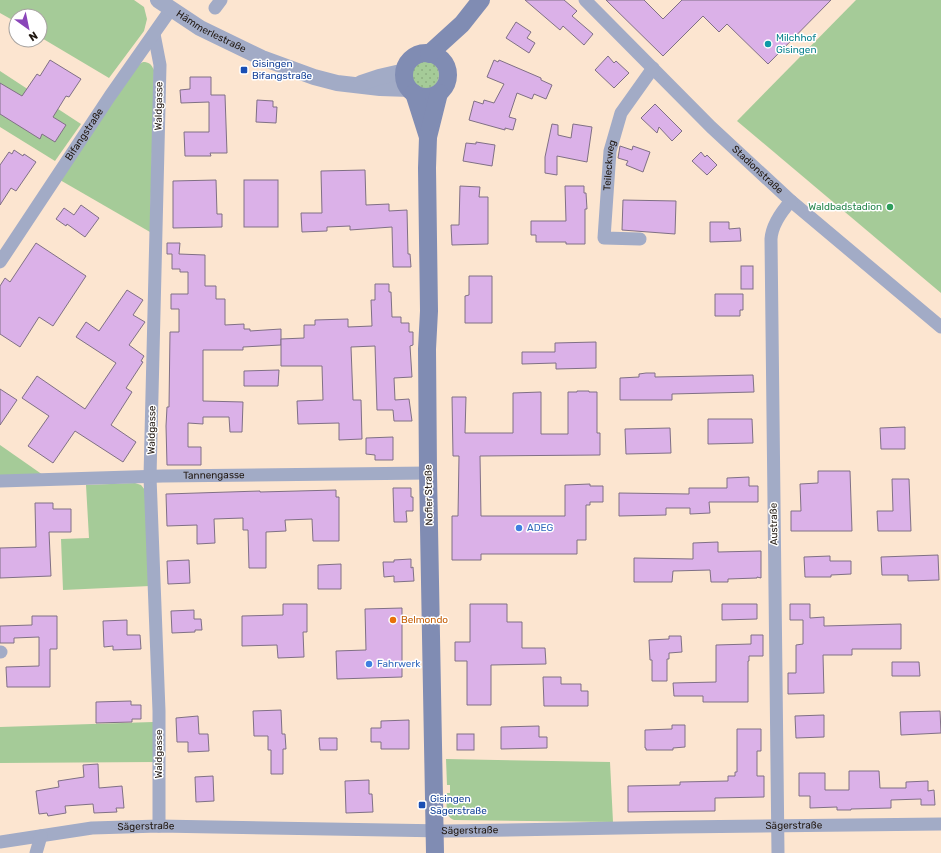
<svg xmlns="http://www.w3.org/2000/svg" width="941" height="853" font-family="Rubik,sans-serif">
<defs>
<pattern id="garden-dots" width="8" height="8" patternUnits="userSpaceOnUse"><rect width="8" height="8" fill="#a5cb98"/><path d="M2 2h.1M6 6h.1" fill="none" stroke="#8eae82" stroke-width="1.8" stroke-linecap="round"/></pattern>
</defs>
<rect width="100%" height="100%" fill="#fce5d0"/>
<g fill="#a5cb98">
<path d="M0 0H134L144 7 147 19 144 31 109 78 40 37V16H16V22L0 13Z"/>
<path d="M856 0H941V293L737 121Z"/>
<path d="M143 62C149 62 151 64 154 70L150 232 60 180 138 65Z"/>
<path d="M0 71 81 124 55 161 0 127Z"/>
<path d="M0 445 43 475 0 476Z"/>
<path d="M135 483 141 485 145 490 150 586 63 590 61 539 89 538 86 485Z"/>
<path d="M153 722 155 762 0 763V727Z"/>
<path d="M446 759 610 762 613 822 454 820C444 816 447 803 447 793H450V785H447Z"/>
</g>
<circle fill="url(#garden-dots)" cx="425" cy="75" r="14"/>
<g fill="#dbb1e8" stroke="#807085">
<path d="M525 0H564L577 11 572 16 593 34 584 45 563 26 560 30Z"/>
<path d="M606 0H644L663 19 682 0H831L768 64 727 24 719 32 703 16 663 56Z"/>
<path d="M516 22 531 32 527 38 535 43 529 53 506 38Z"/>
<path d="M608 56 614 63 616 61 629 73 614 88 595 70Z"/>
<path d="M50 60 81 79 69 97 66 96 53 117 66 125 55 142 42 134 40 139 0 114V83L22 96 37 74 40 76Z"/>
<path d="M494 60 498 62 499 60 541 78V80L552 85 546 99 534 94 532 99 517 93 509 117 516 119 513 130 505 128V130L469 120 474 101 483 104 484 100 494 103 504 84 487 77Z"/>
<path d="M190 77H211V95H225L227 153H210L211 156H185L184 132H209V102L181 103 180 90 190 89Z"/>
<path d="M257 100 273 101V107H277L276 123 256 122Z"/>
<path d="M655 104 682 131 672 141 659 127 657 133 641 118Z"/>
<path d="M552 124 558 125V135L571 138 573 124 592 127 587 162 557 156V175L545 173V157Z"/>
<path d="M476 142 495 145 492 166 463 161 466 143 476 144Z"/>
<path d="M620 146 632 150 633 146 650 152 643 172 626 165 628 161 618 158Z"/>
<path d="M14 150 23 156 24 154 36 162 16 191 11 188 0 205V165L9 152 12 154Z"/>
<path d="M701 152 705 157 707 155 717 165 707 175 692 161Z"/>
<path d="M365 170 366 205 389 204V211L407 210 408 254H410L411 267H393L392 227 350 230V226L327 227V231L302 232 301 213H322L321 171Z"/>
<path d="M216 180 217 214H222V227L173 228V181Z"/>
<rect x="244" y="180" width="34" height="47"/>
<path d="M460 186 480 187 479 197H488V244L452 245 451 225H459Z"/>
<path d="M565 186H584V193H586L587 209H585V244H566V242H536V235H531V221H566Z"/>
<path d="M623 200 676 201 675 234 622 230Z"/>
<path d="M81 205 99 218 85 237 67 224 66 226 56 219 64 208 74 215Z"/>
<path d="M710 222H729V229L740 228 741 241 710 242Z"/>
<path d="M36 243 86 276 53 326 39 317 20 347 0 334V286L5 278 10 282Z"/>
<path d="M167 243H180L179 254 205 255V286H216V299H225V325L244 324V329H250V331L281 329V345L243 347V350H203V401L243 402 242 432H230L229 417H203V424L188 423V447H201V465H167L166 426 167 407H169L170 332H179V309H171V294H188V272H180V269H172V254H167Z"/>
<rect x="741" y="266" width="12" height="23"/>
<path d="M469 276H492V323H465V296L469 295Z"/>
<path d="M375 284H389V292H391L392 317H401V323H409V332H413V345L410 346 412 377 394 378 395 400 409 399 412 421H394L393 410H377L375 346 351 347 353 400H361L362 439 339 440V423L298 424 297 401 323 400 322 366H281V339L304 338V325H315V320L348 319V327L372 326 371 300H375Z"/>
<path d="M127 290 143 300 133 315 145 322 129 345 144 356 141 361 143 362 126 388 132 392 111 425 136 442 123 462 75 431 53 463 28 446 49 416 22 398 37 376 85 409 116 363 76 337 86 322 99 331Z"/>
<path d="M715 294H743V310H740V316H715Z"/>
<path d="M596 342V368L556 369V363L522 364V352H555V343Z"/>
<path d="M279 370 278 386H244V371Z"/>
<path d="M646 373H655V377L753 375 754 392 672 394V400H620V378L639 377V374Z"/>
<path d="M0 389 17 400 0 425Z"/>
<path d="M577 391H589V392H597V433H600V455L480 456 481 516H565V485L590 484V486H603V502H590V505H586V540H577V554H481V560H452V516H458L459 456H453L452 397H466L465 433H513V393L541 392V434H568V392H577Z"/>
<path d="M708 419H752L753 443 708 444Z"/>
<path d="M905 427V449H881L880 428Z"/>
<path d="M670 428 671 453 626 454 625 429Z"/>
<path d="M393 437V460H375V455L366 454V438Z"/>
<path d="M818 471H850L852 531H791V511H801L800 484 818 483Z"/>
<path d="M749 477V486H758V502H709L710 513 690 514V508H666V515L619 516V493L689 494V488H727V478Z"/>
<path d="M892 479H909L911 531H878L877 511H893Z"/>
<path d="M393 488H411V497H413V511H406L407 522H394Z"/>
<path d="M336 490V497H339V541H313L312 519 285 520 286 531 266 532V568H249L248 530H243V518L214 519 215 543 197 544V525L167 526 166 494 260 491V492Z"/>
<path d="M35 503H53V509H71V532H49L51 576 0 578V548L36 547Z"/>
<path d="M718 542V552L761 551V578L757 577V578L728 579V582H711L710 570 673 571 672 582H634V558L693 559V543Z"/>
<path d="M938 555 939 580 908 581V575H882L881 557Z"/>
<path d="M830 556V561H851V574L831 575V577H805L804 557Z"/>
<path d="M411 559V568L413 567 414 581 394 582V576L384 577 383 562H394V560Z"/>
<path d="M189 560 190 583 168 584 167 561Z"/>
<path d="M341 564V589H318V565Z"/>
<path d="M283 604H307V632H303L304 657 278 658 277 645 242 646V616L283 615Z"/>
<path d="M470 604H507V622H522V648H545L546 664 491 665V705H467V661H455V642H470Z"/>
<path d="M722 604H757V619L722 620Z"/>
<path d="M790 604H810V618L824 617V626L901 624V649H852V655H823L824 693 788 694V673H796V645L803 644V620H790Z"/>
<path d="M402 608V677L337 679 336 651 366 650 365 609Z"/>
<path d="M194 610V619H201L202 630H195V632L172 633 171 611Z"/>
<path d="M32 616H57V649H50V687H7L6 667 39 666V637L14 638V643H0V626L32 625Z"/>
<path d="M127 620V635H140L141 649 113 650V646L104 647 103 621Z"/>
<path d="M751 635H763V656H749V661H748V702H703V696H674L673 683 716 682V645L751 644Z"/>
<path d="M669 636H681L682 652 669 653V659H667V681H652V660H650L649 640 669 639Z"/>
<path d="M892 662H919L920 676H892Z"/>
<path d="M543 677H561V684H581V691H588V706H544Z"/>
<path d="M131 701V705H141V719H132V722L96 723V702Z"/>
<path d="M281 710 282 734H285L286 749H283V774H271V750H268V736H254L253 711Z"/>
<path d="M940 711 941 733 901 735 900 712Z"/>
<path d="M824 715V737L796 738 795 716Z"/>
<path d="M198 716 199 734H208L209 751 188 752V742H177L176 718Z"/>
<path d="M409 720V749H381V742H371V728H381V721Z"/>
<path d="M672 725H685V747L673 748V750H646V748H645V730L672 729Z"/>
<path d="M539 726V737H547V748L501 749V727Z"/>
<path d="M737 729H761V751H757V776H764V797L715 798V811L628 812V786L680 785V782L728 781V776H735V772H737Z"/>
<rect x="457" y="734" width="17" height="16"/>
<path d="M319 738H337V750H320Z"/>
<path d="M98 764 99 788 122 786 124 808H116L117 812 94 813 93 804 65 806 66 813 48 816 47 813 39 814 36 791 59 787 58 781 84 777 83 765Z"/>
<path d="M849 771H879L880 788H906V782L928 781V791L934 790 935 805H921V799L891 800V808L851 809V810H837V807L810 808V796H799V773H825V790H849Z"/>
<path d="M213 776 214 801 196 802 195 777Z"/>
<path d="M369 780V794H372L373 812 346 813 345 781Z"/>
</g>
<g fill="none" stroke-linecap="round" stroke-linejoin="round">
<g stroke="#a2abc6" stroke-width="13">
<path id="s1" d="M585 0 711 127 791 201 941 327"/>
<path d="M215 8 221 0"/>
<path d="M154 34 160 65 150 477 159 711V826"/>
<path id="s2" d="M640 239 604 238 610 151 621 113 653 68"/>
<path id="s3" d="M0 262 110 96 171 9"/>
<path id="s4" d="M0 481 163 476 428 473"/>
<path d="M0 652H1"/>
<path id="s5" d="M0 842 92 828 159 826 446 831 676 827 941 824"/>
<path d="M36 853 41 836"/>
<path d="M778 853 771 239C772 225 782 211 791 201"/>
</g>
<g stroke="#a2abc6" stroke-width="16">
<path id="s6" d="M158 0 200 28 262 58 314 77 337 83 380 88 410 89"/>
<path d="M361 83 379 77 405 71"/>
</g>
<g stroke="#808cb3" stroke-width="18">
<circle cx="426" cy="75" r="22"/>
<path d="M429 54 462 24 481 0"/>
<path d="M414 93 428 137"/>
<path d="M435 853 428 473 427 349 429 311 427 168 428 137 439 93"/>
</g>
</g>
<circle fill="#0f9aa8" stroke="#fff" stroke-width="1.5" cx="768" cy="44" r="4"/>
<g fill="#1a4fb4" stroke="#fff" stroke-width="1.5">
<rect x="240" y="66" width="8" height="8" rx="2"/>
<rect x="418" y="801" width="8" height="8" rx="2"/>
</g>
<circle fill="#2e9e5b" stroke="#fff" stroke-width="1.5" cx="890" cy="207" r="4"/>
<g fill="#3f7fe0" stroke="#fff" stroke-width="1.5">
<circle cx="519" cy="528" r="4"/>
<circle cx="369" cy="664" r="4"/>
</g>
<circle fill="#e8710a" stroke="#fff" stroke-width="1.5" cx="393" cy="620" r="4"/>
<g text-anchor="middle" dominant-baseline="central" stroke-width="3" stroke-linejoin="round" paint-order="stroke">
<g font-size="10" fill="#201710" stroke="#fff">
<text stroke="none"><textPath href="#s6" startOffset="62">Hämmerlestraße</textPath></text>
<text transform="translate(159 106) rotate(-89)">Waldgasse</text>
<text stroke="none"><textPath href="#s3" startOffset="153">Bifangstraße</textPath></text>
<text stroke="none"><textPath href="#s2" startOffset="109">Teileckweg</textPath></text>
<text stroke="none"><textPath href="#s1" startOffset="242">Stadionstraße</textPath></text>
<text transform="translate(152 430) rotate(-89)">Waldgasse</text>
<text stroke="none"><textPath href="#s4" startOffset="214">Tannengasse</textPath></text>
<text transform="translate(429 495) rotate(-91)">Nofler Straße</text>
<text transform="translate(774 524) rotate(-91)">Austraße</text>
<text transform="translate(159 754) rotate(-90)">Waldgasse</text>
<text stroke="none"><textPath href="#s5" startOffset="795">Sägerstraße</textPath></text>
<text stroke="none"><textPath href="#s5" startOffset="147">Sägerstraße</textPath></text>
<text stroke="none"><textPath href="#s5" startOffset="471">Sägerstraße</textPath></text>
</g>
<g font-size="10" fill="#0d838f" stroke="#fff" text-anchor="start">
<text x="776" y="38">Milchhof<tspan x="776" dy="12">Gisingen</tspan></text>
</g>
<g font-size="10" fill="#164399" stroke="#fff" text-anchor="start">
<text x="252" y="64">Gisingen<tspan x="252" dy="12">Bifangstraße</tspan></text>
<text x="430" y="799">Gisingen<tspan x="430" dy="12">Sägerstraße</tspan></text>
</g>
<g font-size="10" fill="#27864d" stroke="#fff" text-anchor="end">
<text x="882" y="207">Waldbadstadion</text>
</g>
<g font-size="10" fill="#366cbe" stroke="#fff" text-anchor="start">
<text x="527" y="528">ADEG</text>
<text x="377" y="664">Fahrwerk</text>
</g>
<g font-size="10" fill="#c56008" stroke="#fff" text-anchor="start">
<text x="401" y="620">Belmondo</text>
</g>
</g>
<g transform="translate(28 28) rotate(147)"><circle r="19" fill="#ffffff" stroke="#a6a29f"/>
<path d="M0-3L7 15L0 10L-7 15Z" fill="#8a45b9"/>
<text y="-6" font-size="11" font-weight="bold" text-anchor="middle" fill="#201710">N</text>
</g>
</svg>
